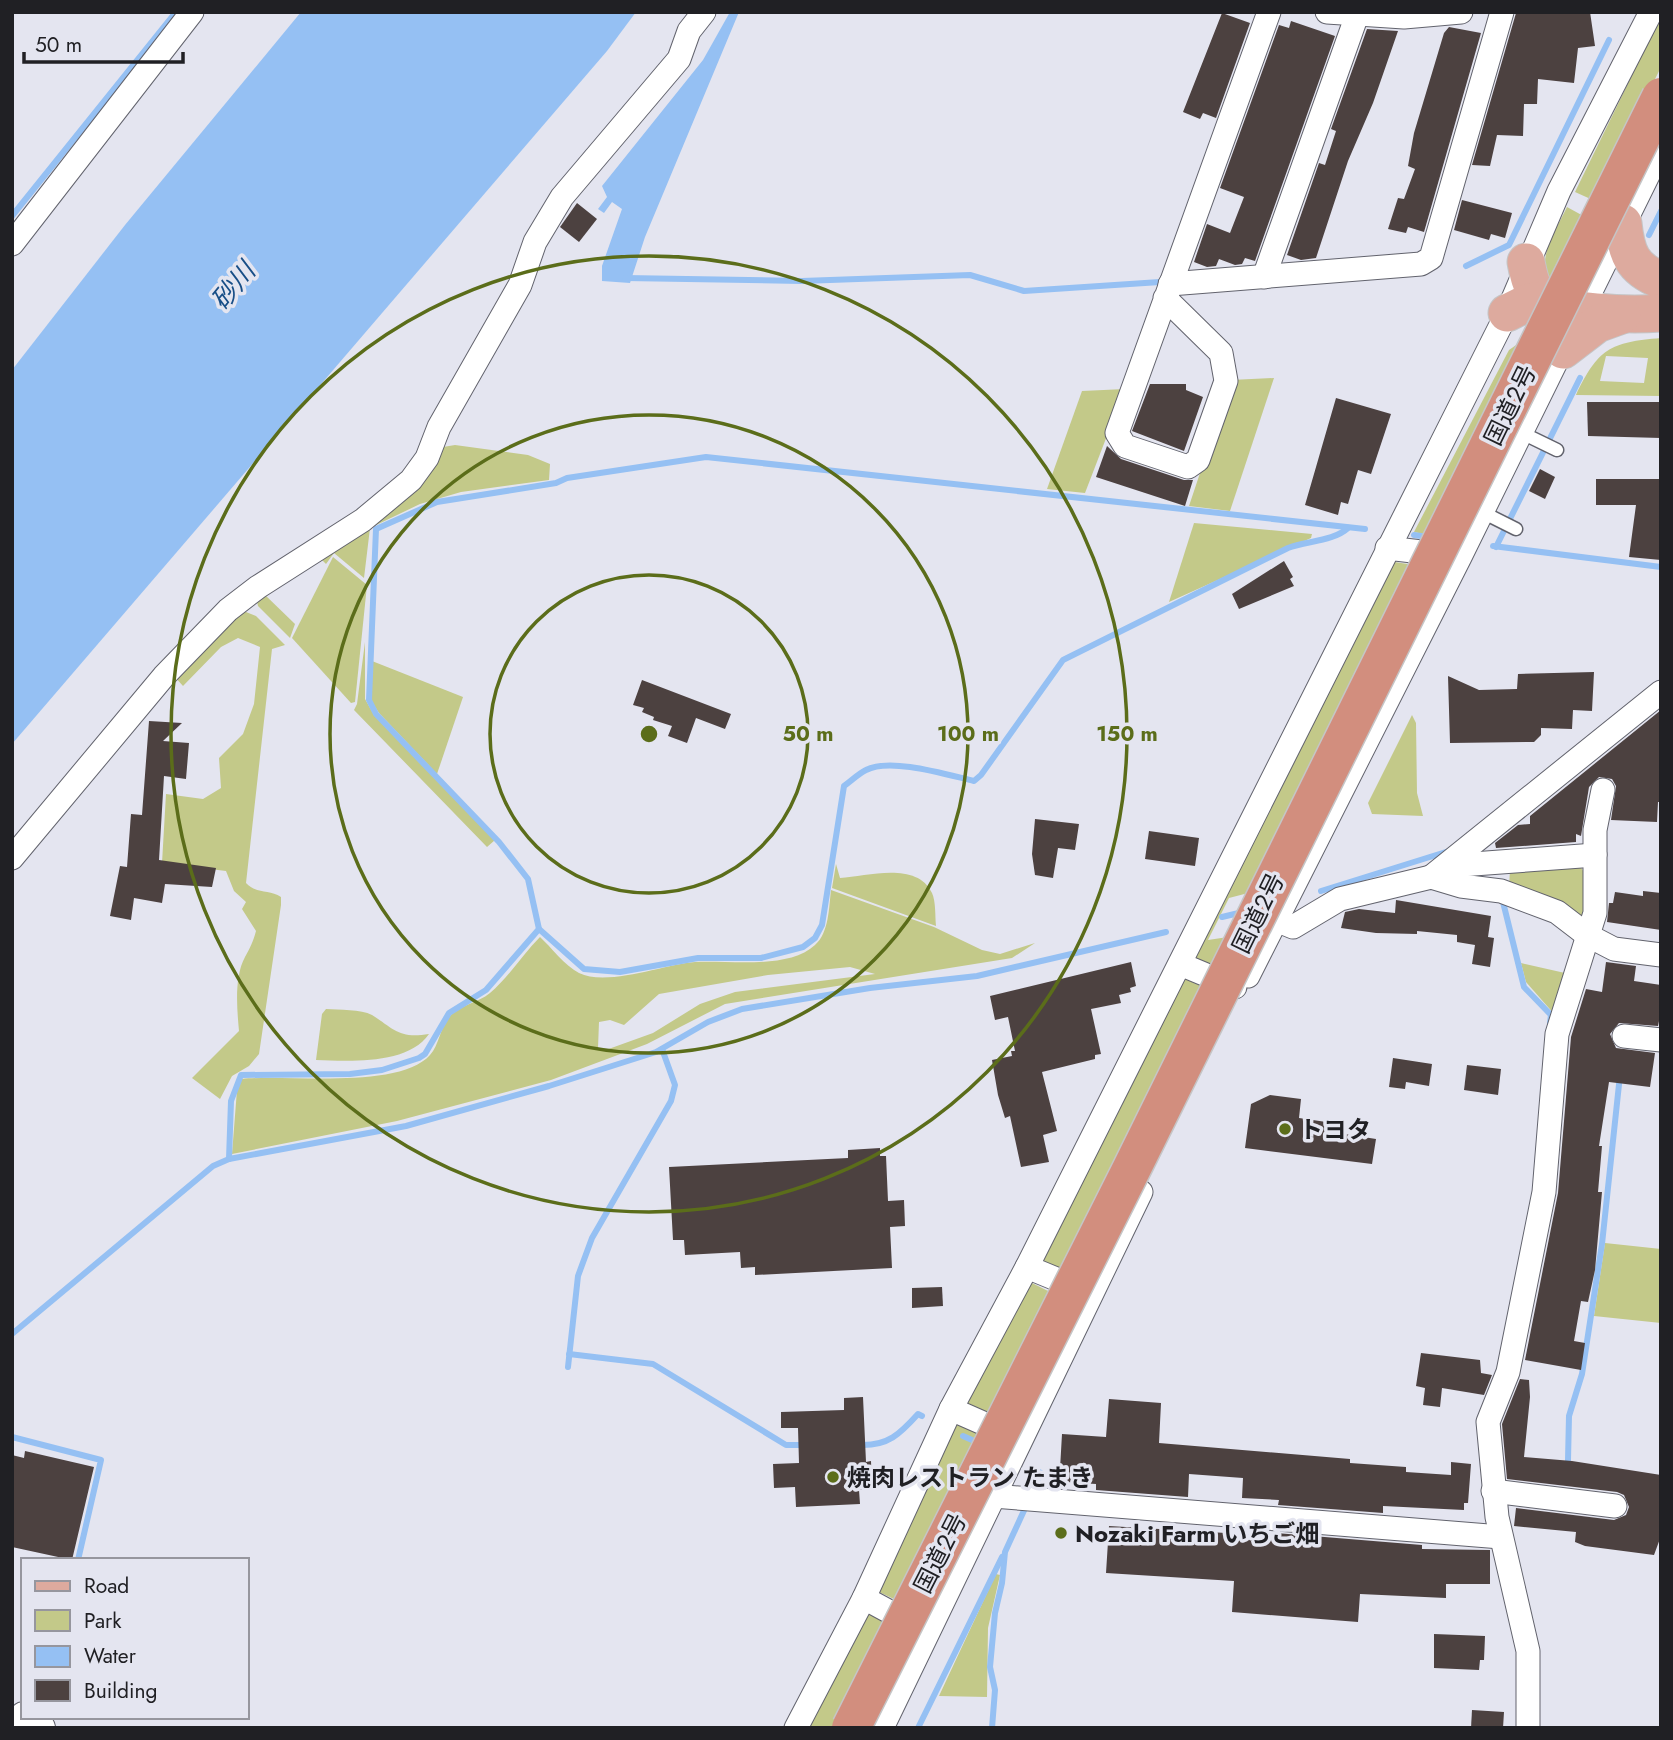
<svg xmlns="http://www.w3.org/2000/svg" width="1673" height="1740" font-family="Jost,'Noto Sans JP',sans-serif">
<rect width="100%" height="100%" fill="#e4e5f0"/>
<g fill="#c3c989" fill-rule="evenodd">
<path d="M1661 16V67L1595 201 1575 192Z"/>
<path d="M1567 207 1587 218 1553 284C1532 263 1557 229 1567 207Z"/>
<path d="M1661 338V396L1576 395C1598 349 1610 342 1661 338ZM1606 356 1648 358 1644 383 1600 381Z"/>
<path d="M1519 343 1428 535 1414 532 1509 350Z"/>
<path d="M1274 378 1230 511 1189 506 1231 380Z"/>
<path d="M1125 389 1085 493 1047 489 1082 391Z"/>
<path d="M455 445 528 455 550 464 549 480 461 492 420 504 370 528 364 578 334 553 326 564 318 556 443 447Z"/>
<path d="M1194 523 1312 534 1311 538 1169 602Z"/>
<path d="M333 557 367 585 355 702 351 703 292 638Z"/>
<path d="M1388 561 1414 565 1252 892 1229 898 1208 940 1228 937 1213 968 1194 959Z"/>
<path d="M263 593 295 624 290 638 258 606 256 597Z"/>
<path d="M241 610 256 616 285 645 272 649 246 883C256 894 269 889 281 897V905L259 1054 249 1066 232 1076 220 1099 192 1078 239 1031C237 1009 234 977 245 957 250 948 253 942 256 931L242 909 246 902 234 891 226 871 162 863 166 794 203 799 221 788 219 758 243 734 254 704 260 647 238 638 221 647 183 686 174 676Z"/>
<path d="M365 642V699L374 715 495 840 487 847 354 710 357 704Z"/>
<path d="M372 661 463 697 437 774 379 713 370 699Z"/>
<path d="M1412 715 1416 723 1417 793 1423 816 1372 814 1368 803Z"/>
<path d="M836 864 840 878C868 876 917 861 932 893 936 902 935 916 936 926L832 888Z"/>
<path d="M1579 864 1585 874 1586 917 1579 918 1509 887 1510 870Z"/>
<path d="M831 890 934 927 982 950 1000 954 1035 943 1012 958 725 1004 647 1044 551 1080 397 1121 232 1154 237 1090 242 1079C286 1074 399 1090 430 1055 439 1045 440 1028 449 1017 459 1005 478 1003 490 993 509 977 523 954 540 937 551 947 565 966 579 973 607 987 666 964 695 962 729 960 788 970 815 945 829 933 829 907 831 890ZM850 967 875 974 735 992 700 1004 653 1033 603 1051 598 1048 599 1022 610 1020 624 1025 659 994 768 975Z"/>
<path d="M1521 963 1565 973 1555 1015 1526 982Z"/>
<path d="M1181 977 1205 988 1062 1275 1040 1261Z"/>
<path d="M326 1009C339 1010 361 1009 372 1015 394 1029 399 1039 429 1034 408 1065 350 1061 316 1060L322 1014Z"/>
<path d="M1605 1243 1661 1249V1323L1594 1316Z"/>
<path d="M1030 1282 1052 1293 988 1422 964 1405Z"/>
<path d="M956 1422 1013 1446 926 1614 879 1592Z"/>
<path d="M996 1574 1000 1575 988 1628 987 1697 939 1696Z"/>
<path d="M871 1613 915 1634 873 1728H806L862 1615Z"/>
</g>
<g fill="#95c0f3">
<path d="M301 12H636L607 51 12 744V370L125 225Z"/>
<path d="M730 12H739L645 237 630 283 602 281V266L622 209 612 202 604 213 598 209 607 197 602 186 703 60Z"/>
</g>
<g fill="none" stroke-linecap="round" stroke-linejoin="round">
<g stroke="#95c0f3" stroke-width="6">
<path d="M12 216 176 12"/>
<path d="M1649 235 1661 211"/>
<path d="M1466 266 1509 245 1609 40"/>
<path d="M625 278 802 281 970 275 1024 291 1160 282"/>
<path d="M1414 535 1428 537"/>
<path d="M1493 546 1661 567"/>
<path d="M1496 547 1580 378"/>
<path d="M1321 891 1449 851"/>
<path d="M1503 902 1524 987 1551 1015 1550 1023"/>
<path d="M1222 917 1243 912"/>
<path d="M539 929 584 969 620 972 698 958H761L803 947 815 938 822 925 844 786C851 781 858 774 866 770 890 757 948 775 974 781L981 775 1063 660 1288 548C1307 541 1334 541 1348 528"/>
<path d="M229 1159 231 1101 241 1075 350 1074 382 1070 419 1058 425 1054 449 1013 486 990 539 929 528 879 499 842 376 714 369 700 376 529 437 502 556 483 567 478 706 457 1365 529"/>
<path d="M12 1334 213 1166 229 1159 406 1126 549 1086 656 1052 708 1022 742 1009 870 988 977 976 1166 932"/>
<path d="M569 1354 653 1364 786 1445H807"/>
<path d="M568 1367 578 1276 592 1238 671 1101 675 1085 662 1049"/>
<path d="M963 1436 981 1444"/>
<path d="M12 1437 101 1460 78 1560"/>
<path d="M860 1445C888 1446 900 1434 918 1414L922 1416"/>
<path d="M1568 1460 1569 1416 1582 1374 1602 1244 1620 1075"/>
<path d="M1031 1494 1041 1473 1036 1470"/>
<path d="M918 1728 1002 1557"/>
<path d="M992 1728 995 1690 990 1667 995 1613 1002 1583 1005 1552 1027 1504"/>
</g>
</g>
<g fill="#4c4140">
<path d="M1590 12 1595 46 1578 48 1574 83 1538 79 1537 104H1524L1523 136 1497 135 1490 166 1472 165 1516 13Z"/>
<path d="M1222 13 1250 23 1216 118 1203 113 1200 119 1183 112Z"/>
<path d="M1291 21 1335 36 1255 261 1245 258 1242 264 1235 265 1219 259 1216 266 1207 267 1194 262 1207 224 1230 233 1244 197 1220 188 1279 25 1289 28Z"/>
<path d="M1449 27 1481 33 1424 232 1408 227 1406 233 1388 229 1398 198 1404 199 1415 169 1408 166 1414 133 1444 33Z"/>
<path d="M1367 29 1398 31 1373 103 1348 161 1316 258 1301 260 1287 255 1319 163 1325 165 1336 131 1331 129Z"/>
<path d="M1462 200 1512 213 1505 238 1491 234 1489 240 1454 230Z"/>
<path d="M577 203 597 219 579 242 560 227Z"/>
<path d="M1150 384H1186V390L1203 397 1184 451 1132 431Z"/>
<path d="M1336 398 1391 414 1371 474 1358 470 1348 504 1341 502 1338 515 1305 505Z"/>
<path d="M1587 402H1661V438L1588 436Z"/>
<path d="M1107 446 1121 459 1184 480H1193L1185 506 1096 477Z"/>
<path d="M1540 469 1555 477 1545 499 1529 491Z"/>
<path d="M1596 479H1661V560L1629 557 1636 505H1596Z"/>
<path d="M1284 561 1293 577 1290 579 1294 586 1239 609 1232 594Z"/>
<path d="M1594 672 1592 711 1573 710 1572 729 1541 728V735L1534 742 1450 743 1448 676 1479 690 1517 689 1518 674Z"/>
<path d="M642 680 731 714 725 729 696 718 687 743 668 736 672 726 653 720 654 717 642 712 644 708 633 705Z"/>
<path d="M1661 710V802H1658L1657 822 1611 820 1616 786 1612 779 1599 777 1589 787 1581 836 1576 834V842L1496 848 1495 843 1518 825 1530 824V816Z"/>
<path d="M149 721 182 723 163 741 189 743 186 779 164 776 159 860 216 868 212 887 165 884 162 903 134 898 131 920 110 916 120 866 127 867 131 814 142 815Z"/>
<path d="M1035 819 1079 824 1075 850 1058 848 1053 878 1035 875 1032 854Z"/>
<path d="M1149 831 1199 838 1195 866 1145 859Z"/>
<path d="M1643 891 1661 893V930L1607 922 1609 903H1613L1615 892 1643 896Z"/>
<path d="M1396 900 1491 916 1488 937 1494 938 1490 967 1472 964 1475 945 1457 942V935L1417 931V934L1376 933 1341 928 1345 912 1359 909 1395 913Z"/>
<path d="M1131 962 1136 986 1130 988 1131 992 1119 995 1121 1003 1091 1009 1101 1054 1095 1055V1059L1042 1072 1057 1131 1043 1135 1049 1162 1021 1167 1010 1116 1005 1118 998 1095 992 1060 1012 1056 1011 1051H1015L1008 1017 995 1020 990 996Z"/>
<path d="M1606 962 1636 966 1634 981 1661 985V1011L1658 1026 1619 1023 1610 1034 1616 1048 1655 1053 1650 1087 1609 1082 1599 1146H1602L1598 1192H1602L1595 1270 1588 1302 1581 1301 1574 1341 1585 1343 1581 1370 1525 1360 1558 1193 1571 1037 1586 989 1602 992Z"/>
<path d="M1393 1058 1432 1064 1429 1086 1406 1082 1405 1089 1389 1087Z"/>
<path d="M1467 1065 1501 1069 1498 1095 1464 1090Z"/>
<path d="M1270 1095 1301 1099 1299 1118 1340 1124 1338 1133 1376 1139 1372 1164 1245 1148 1251 1104Z"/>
<path d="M880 1148V1156H886L888 1201 904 1200 905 1226 890 1227 892 1268 755 1275V1267L741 1268 740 1252 685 1255 684 1240H673L669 1167 848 1158V1150Z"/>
<path d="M942 1287 943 1306 912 1308V1288Z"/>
<path d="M1421 1353 1480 1360 1481 1373 1492 1375 1484 1395 1442 1388 1440 1407 1423 1405 1425 1388 1416 1386Z"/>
<path d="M1520 1379 1529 1380 1530 1397 1524 1457 1572 1461 1661 1475V1536L1654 1555 1585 1546 1575 1542 1576 1532 1514 1526 1516 1508 1614 1520 1626 1515 1629 1507 1624 1495 1617 1492 1507 1479 1502 1424Z"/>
<path d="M863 1397 866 1462 871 1461 872 1489 859 1490 860 1504 796 1507 795 1487 774 1488 773 1464 799 1463 798 1428H781V1412L844 1410V1398Z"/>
<path d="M1109 1399 1161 1403 1159 1443 1350 1459V1463L1406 1467V1472L1451 1475V1462L1471 1464 1468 1503H1464V1510L1383 1506V1513L1278 1505 1279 1500 1242 1498 1243 1478 1189 1474 1188 1497 1096 1490V1484L1063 1482 1064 1469H1060L1062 1434 1106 1437Z"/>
<path d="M25 1451 94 1467 72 1560 12 1547V1455L24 1458Z"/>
<path d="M1109 1526 1276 1536V1533L1422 1545V1549L1490 1550V1584H1446V1598L1360 1594 1358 1622 1232 1612 1234 1581 1106 1573Z"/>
<path d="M1434 1634 1485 1636 1484 1660H1480L1479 1670 1434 1668Z"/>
<path d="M1472 1710 1504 1712 1503 1728H1471Z"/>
</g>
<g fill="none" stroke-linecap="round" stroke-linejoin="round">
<g stroke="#62636d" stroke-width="15">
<g id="service">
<path d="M1522 433 1557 450"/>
<path d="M1482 512 1516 529"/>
</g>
</g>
<g stroke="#62636d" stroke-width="25">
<g id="minor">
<path d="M1327 12 1404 17 1461 12"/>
<path d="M12 244 192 12"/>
<path d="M1264 277 1357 15"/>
<path d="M1170 284 1421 264 1431 258 1502 12"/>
<path d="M1165 298 1221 353 1226 381 1198 460 1188 467 1125 446 1117 433 1269 12"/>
<path d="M1387 548 1447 555"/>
<path d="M12 858 164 676 228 610 258 587 363 520 411 480 427 458 439 427 520 285 535 242 562 197 679 59 689 31 704 12"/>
<path d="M1446 866 1595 855"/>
<path d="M1431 877 1661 692"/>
<path d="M1276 920 1293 927 1340 899 1431 877 1461 886 1501 891 1557 912 1587 935 1614 949 1661 955"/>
<path d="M1180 964 1235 987"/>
<path d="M1248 976 1460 557 1661 149"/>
<path d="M1624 1036 1661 1040"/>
<path d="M1027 1267 1083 1290"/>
<path d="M951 1409 1010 1435"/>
<path d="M1493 1491 1615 1506"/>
<path d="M993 1496 1501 1537"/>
<path d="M864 1598 914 1625"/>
<path d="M796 1728 864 1598 951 1409 1027 1267 1507 313 1559 191 1651 12"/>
<path d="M882 1728 1141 1192"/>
<path d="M1528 1728V1651L1497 1517 1488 1422 1508 1372 1544 1192 1557 1034 1595 913V830L1603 790"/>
</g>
</g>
<g stroke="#62636d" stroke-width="32">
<path id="tertiary" d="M24 1717 40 1728"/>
</g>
<g stroke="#c5c5c6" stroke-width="39">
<g id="primary">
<path d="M1623 223C1626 253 1632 269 1661 280"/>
<path d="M1526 262C1528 272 1530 285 1537 293 1555 315 1634 315 1661 313"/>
<path d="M1507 313 1529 302 1562 297"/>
<path d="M1563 350 1597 324 1622 315"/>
</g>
</g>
<use href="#service" stroke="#fff" stroke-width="12"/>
<use href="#minor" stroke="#fff" stroke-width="23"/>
<use href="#tertiary" stroke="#fff" stroke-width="30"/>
<use href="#primary" stroke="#ddaa9e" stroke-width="37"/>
<g stroke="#c5c5c6" stroke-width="41" stroke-linecap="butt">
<path id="trunk-bridge" d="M851 1728 1131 1170 1661 97"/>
</g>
<use href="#trunk-bridge" stroke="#d28e7e" stroke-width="38"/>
</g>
<g fill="none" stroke="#5b6d1a" stroke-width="3.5">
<circle cx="649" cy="734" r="159"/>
<circle cx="649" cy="734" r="319"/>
<circle cx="649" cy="734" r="478"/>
</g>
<g fill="#5b6d1a" stroke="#e4e5f0" stroke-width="2.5">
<circle cx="1285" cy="1129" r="7"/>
<circle cx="833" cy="1477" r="7"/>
<circle cx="1061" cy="1533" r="7"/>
</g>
<g text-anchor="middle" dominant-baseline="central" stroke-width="7" stroke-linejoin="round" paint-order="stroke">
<g font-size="24" fill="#202024" stroke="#e4e5f0">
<text transform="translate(1510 405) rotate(-64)">国道2号</text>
<text transform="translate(1258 913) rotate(-64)">国道2号</text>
<text transform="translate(940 1553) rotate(-63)">国道2号</text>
</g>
<g font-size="24" font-weight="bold" fill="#202024" stroke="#e4e5f0" text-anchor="start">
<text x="1299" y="1129">トヨタ</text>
<text x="847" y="1477">焼肉レストラン たまき</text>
<text x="1075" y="1533">Nozaki Farm いちご畑</text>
</g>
<g font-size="26" font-style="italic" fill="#184e87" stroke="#e4e5f0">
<text transform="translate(233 286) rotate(-51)">砂川</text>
</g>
</g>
<circle cx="649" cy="734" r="10" fill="#5b6d1a" stroke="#e4e5f0" stroke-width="3.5"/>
<g font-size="21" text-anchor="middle" font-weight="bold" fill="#5b6d1a" stroke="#e4e5f0" stroke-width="7" stroke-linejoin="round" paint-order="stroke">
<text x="808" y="741">50 m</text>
<text x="968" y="741">100 m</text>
<text x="1127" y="741">150 m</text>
</g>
<rect width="1673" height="1740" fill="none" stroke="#202024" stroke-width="28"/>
<rect x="21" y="1558" width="228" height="161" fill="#e4e5f0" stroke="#96969e" stroke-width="2"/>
<rect x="35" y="1581" width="35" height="10" fill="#ddaa9e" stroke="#96969e" stroke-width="2"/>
<text x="84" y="1593" font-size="21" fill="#202024">Road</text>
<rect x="35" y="1610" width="35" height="21" fill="#c3c989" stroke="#96969e" stroke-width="2"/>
<text x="84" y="1628" font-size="21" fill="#202024">Park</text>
<rect x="35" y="1646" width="35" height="21" fill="#95c0f3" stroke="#96969e" stroke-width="2"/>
<text x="84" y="1663" font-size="21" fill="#202024">Water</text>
<rect x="35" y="1680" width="35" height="21" fill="#4c4140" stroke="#96969e" stroke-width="2"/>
<text x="84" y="1698" font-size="21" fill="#202024">Building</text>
<path d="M24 52v10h159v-10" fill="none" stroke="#202024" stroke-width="3.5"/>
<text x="35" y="52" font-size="21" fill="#202024" stroke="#e4e5f0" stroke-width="5" paint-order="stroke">50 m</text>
</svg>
